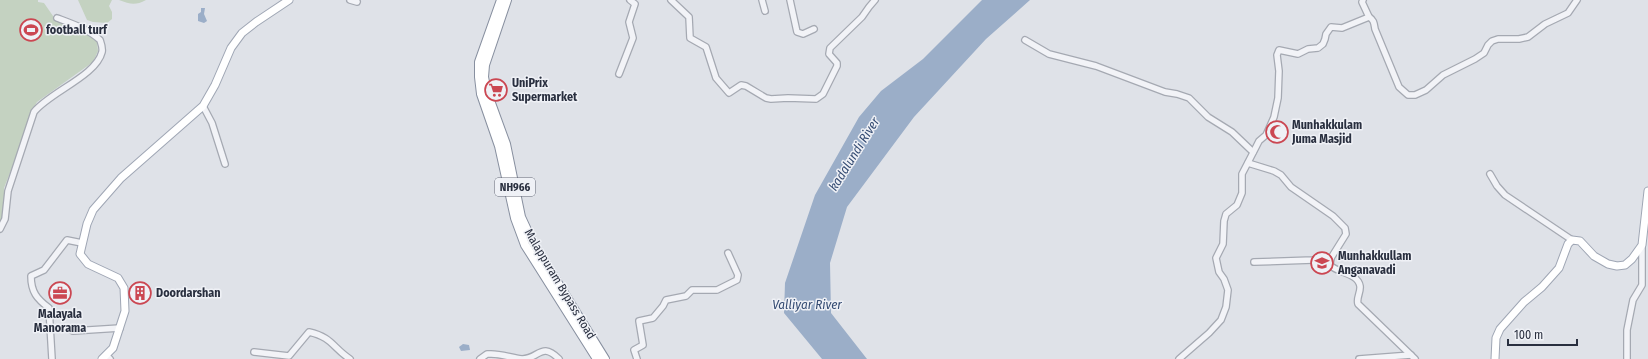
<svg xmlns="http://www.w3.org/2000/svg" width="1648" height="359" font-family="'Fira Sans Condensed',sans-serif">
<rect width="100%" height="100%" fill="#dfe2e8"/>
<g fill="#c4d2c1">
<path d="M0 0H38V2L44 3 53 16 61 23 91 35 97 42 98 51 93 62 37 102 30 114 19 150 4 188 5 214 0 226Z"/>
<path d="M78 0H112L109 6 112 12V19L107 23 93 22 87 20Z"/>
<path d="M119 0H146C135 6 130 4 119 0Z"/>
</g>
<g fill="#9baec8">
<path d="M982 0H1030L986 39 914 117 847 207 830 263 831 313 867 359H822L784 313 785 283 815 195 859 117 881 91 923 59Z"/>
<path d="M201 8H205L204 14 207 21 204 23 198 21V14L201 12Z"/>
<path d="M463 344 469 345 470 350 461 351 459 347Z"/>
</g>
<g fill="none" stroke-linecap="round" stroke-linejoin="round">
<g stroke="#a5a9b2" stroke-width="8">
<g id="minor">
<path d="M350 0 357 2"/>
<path d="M671 0 689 17 690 38 706 47 716 78 729 93 741 85 746 86 766 98 771 99 788 98 816 99 823 94 837 66V63L829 54 830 48 862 17 869 7 875 0"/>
<path d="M762 0 765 11"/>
<path d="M790 0 797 32 803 34 814 29"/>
<path d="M1369 17C1374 20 1374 23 1375 29L1399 87 1408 95H1415L1426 90 1443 75 1475 59 1484 53 1488 45 1492 41 1498 39H1519L1528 37 1545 24 1568 13 1577 0"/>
<path d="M1025 40 1049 54 1096 66 1165 92 1177 94 1189 98 1208 117 1232 132 1253 152"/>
<path d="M619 74 633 38 629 22 635 4 630 0"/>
<path d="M203 106 212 123 225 164"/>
<path d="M1248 163 1274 171 1281 175 1291 187 1333 216 1345 228 1346 234 1331 258 1330 265C1337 273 1358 273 1360 286 1361 292 1356 298 1358 304L1415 359"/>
<path d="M1490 174 1497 186 1505 195 1572 240"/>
<path d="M0 229 5 219 8 191 34 112C50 92 96 76 102 52 103 48 101 43 100 40 88 29 73 24 57 18"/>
<path d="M1254 262 1313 260 1322 257 1331 258"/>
<path d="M73 331 120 328"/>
<path d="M254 352 289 356 309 332C332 337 333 348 350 359"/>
<path d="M106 355 110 359"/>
<path d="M52 359 49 308C37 299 31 292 31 276L44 270 67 240 82 243"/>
<path d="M480 359 487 354H491C502 354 512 358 522 359 539 359 541 341 559 359"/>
<path d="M637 359 634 350 643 345 639 321 653 318 663 306 666 300 686 296 692 290H717L737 280 738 275 728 253"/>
<path d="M1179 359 1209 333 1221 320 1226 307 1228 290 1224 279 1219 272 1216 258 1223 244 1224 221 1226 214 1237 205 1242 193V174L1256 147 1259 141 1266 135 1274 117 1278 98 1279 71 1277 55 1279 50 1298 54 1308 49 1318 48 1323 44 1325 39 1326 34 1331 27 1342 28 1369 17 1362 2 1363 0"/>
<path d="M1359 359 1411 355"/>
<path d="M1627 359V330L1633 300 1642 285V245"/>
</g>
</g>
<g stroke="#9fa6b4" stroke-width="9">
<g id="major">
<path d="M102 359 113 348 125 311 124 288 118 278 88 264 80 254 87 224 93 210 121 178 203 106 215 85 231 48 242 33 256 22 289 0"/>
<path d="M1495 359 1496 338 1500 329 1524 302 1542 287 1559 268 1568 244 1572 240 1580 241 1594 256 1608 264 1617 266 1625 265 1632 259 1642 245 1648 191"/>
</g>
</g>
<g stroke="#878f9f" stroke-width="10">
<g id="highway">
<path d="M501 0 479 62V77L481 94 499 146 515 218 525 245 597 359"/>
<path d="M507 0 485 65 484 77 487 92 506 144 521 217 533 243 605 359"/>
</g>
</g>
<use href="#minor" stroke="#f2f3f7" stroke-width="5.5"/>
<use href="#major" stroke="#fff" stroke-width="7"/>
<use href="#highway" stroke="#fff" stroke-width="8"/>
</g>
<defs>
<g id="stadium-ring" transform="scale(1.15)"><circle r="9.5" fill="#eff1f6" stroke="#cb4752" stroke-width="1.5"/><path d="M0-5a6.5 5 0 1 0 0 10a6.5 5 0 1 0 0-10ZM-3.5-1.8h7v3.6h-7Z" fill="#cb4752"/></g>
<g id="supermarket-ring" transform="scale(1.15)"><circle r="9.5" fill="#eff1f6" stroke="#cb4752" stroke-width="1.5"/><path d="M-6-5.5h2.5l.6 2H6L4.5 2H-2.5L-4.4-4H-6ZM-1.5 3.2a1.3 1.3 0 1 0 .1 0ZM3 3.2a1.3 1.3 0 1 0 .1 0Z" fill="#cb4752"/></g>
<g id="mosque-ring" transform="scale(1.15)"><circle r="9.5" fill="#eff1f6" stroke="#cb4752" stroke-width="1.5"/><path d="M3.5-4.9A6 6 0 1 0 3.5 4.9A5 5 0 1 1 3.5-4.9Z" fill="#cb4752"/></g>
<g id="school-ring" transform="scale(1.15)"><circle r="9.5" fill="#eff1f6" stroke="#cb4752" stroke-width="1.5"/><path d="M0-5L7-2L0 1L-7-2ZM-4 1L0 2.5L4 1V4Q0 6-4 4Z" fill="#cb4752"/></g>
<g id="office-ring" transform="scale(1.15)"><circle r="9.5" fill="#eff1f6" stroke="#cb4752" stroke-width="1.5"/><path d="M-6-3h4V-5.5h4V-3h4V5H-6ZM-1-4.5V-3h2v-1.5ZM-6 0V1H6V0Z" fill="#cb4752"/></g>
<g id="building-ring" transform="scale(1.15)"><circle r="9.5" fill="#eff1f6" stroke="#cb4752" stroke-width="1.5"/><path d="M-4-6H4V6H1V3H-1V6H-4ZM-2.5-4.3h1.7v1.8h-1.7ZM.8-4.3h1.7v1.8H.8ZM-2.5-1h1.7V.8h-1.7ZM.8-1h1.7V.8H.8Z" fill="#cb4752"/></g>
</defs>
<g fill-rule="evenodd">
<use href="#stadium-ring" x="31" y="30"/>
<use href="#supermarket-ring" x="496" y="90"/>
<use href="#mosque-ring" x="1277" y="132"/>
<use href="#school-ring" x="1322" y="263"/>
<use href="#office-ring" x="60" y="293"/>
<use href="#building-ring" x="140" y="293"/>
</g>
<g text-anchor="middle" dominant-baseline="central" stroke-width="3" stroke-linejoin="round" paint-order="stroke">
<rect fill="#eff1f6" stroke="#646976" stroke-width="1" x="495" y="178" width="40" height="18" rx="3"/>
<g font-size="11" font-weight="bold" fill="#292f3f">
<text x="515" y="187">NH966</text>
</g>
<g font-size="12" font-weight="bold" fill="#292f3f" stroke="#eff1f6" text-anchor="start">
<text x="46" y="30">football turf</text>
<text x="512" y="83">UniPrix<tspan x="512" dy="14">Supermarket</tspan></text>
<text x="1292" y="125">Munhakkulam<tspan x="1292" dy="14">Juma Masjid</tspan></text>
<text x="1338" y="256">Munhakkullam<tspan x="1338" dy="14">Anganavadi</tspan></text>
<text x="156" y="293">Doordarshan</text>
<text x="60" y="314" text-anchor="middle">Malayala<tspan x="60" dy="14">Manorama</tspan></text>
</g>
<g font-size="12" fill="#292f3f" stroke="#eff1f6">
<text transform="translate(560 284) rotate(59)">Malappuram Bypass Road</text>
</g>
<g font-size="13" font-style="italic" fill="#344b72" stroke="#eff1f6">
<text transform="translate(854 154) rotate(-58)">kadalundi River</text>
<text x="807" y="304">Valliyar River</text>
</g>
</g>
<path d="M1508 339v6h69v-6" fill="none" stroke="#292f3f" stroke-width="2"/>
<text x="1514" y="339" font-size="12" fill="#292f3f" stroke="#eff1f6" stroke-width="3" paint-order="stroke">100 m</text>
</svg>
